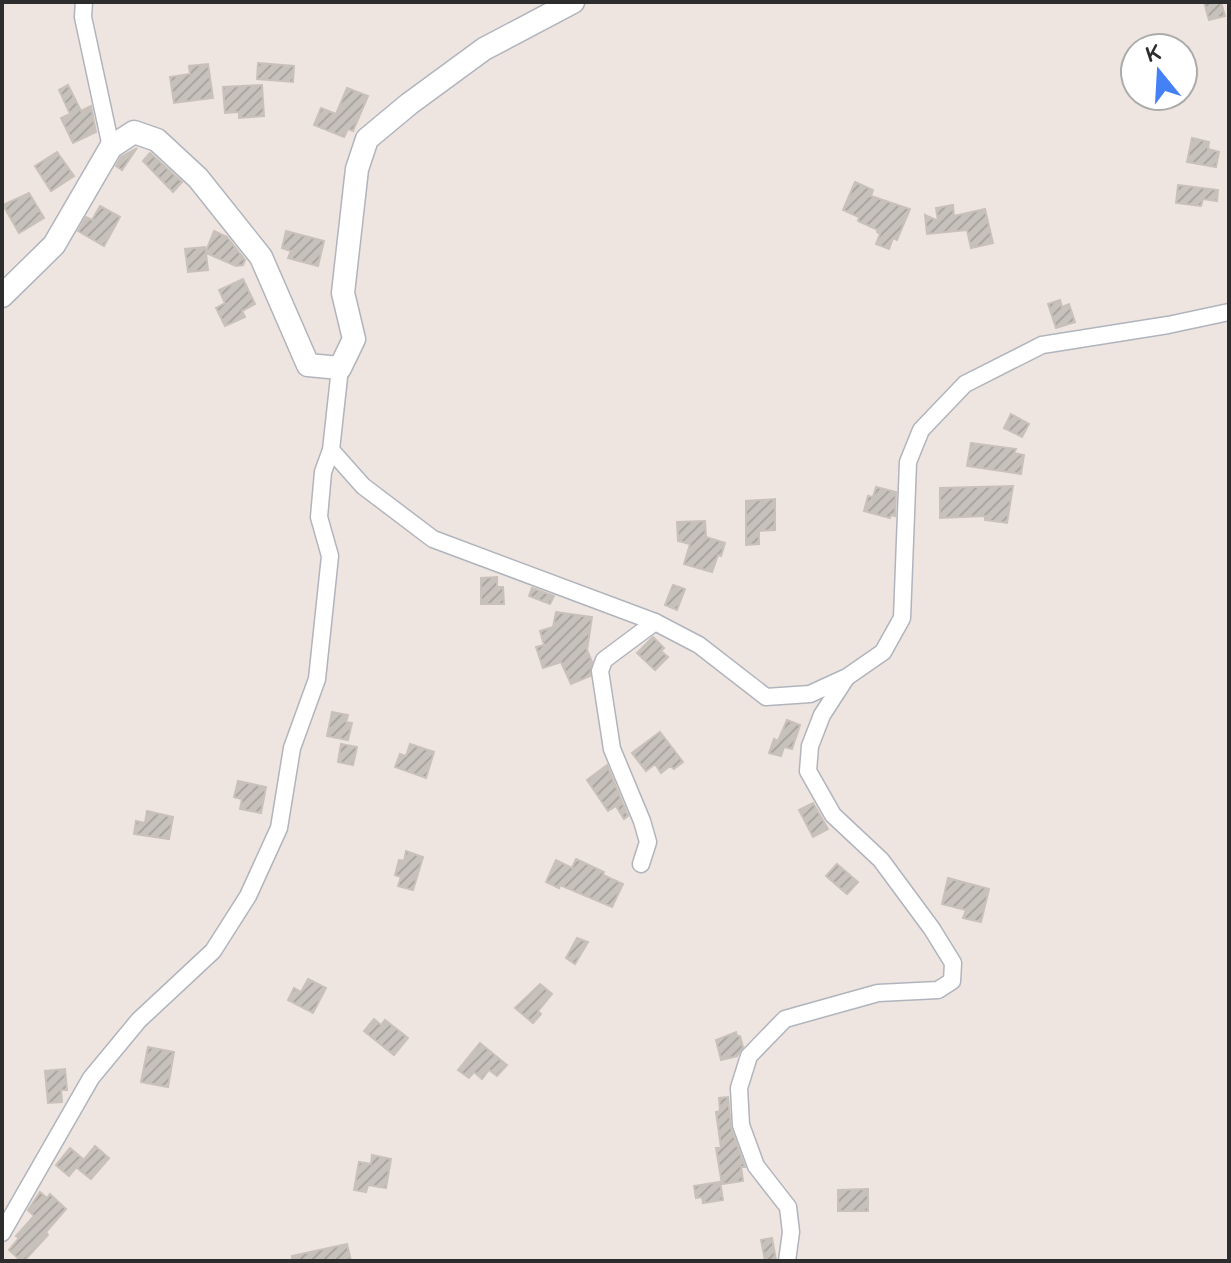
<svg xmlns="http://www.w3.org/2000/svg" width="1231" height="1263" font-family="Quicksand,sans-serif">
<defs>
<pattern id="building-hatch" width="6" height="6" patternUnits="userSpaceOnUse" patternTransform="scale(2)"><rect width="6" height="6" fill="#c7c1bb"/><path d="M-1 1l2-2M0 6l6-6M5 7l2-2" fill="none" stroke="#aba6a1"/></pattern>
</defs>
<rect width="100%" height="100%" fill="#eee5e0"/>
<g fill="url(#building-hatch)" stroke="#c9c1b9" stroke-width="2">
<path d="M1204 2H1221L1225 16 1209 20Z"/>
<path d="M258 63 294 66 293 82 257 79Z"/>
<path d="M208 64 213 98 174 103 170 77 190 74 189 66Z"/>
<path d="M68 85 81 111 91 106 96 132 73 143 61 118 70 114 59 90Z"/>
<path d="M262 85 264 116 239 118V112L225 113 223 87Z"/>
<path d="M347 88 368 96 353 131 348 129 344 137 314 125 321 108 336 114Z"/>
<path d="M1192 138 1209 142 1208 149 1219 152 1216 167 1187 162Z"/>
<path d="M137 148 122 170 116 166 121 157Z"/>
<path d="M57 152 74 176 51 191 35 166Z"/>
<path d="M150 153 182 182 173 192 143 161Z"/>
<path d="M855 182 873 190 871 196 910 209 897 240 893 238 889 249 876 244 880 234 877 232 878 230 858 221 859 217 843 210Z"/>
<path d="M1178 185 1218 190 1217 201 1203 199 1201 206 1176 203Z"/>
<path d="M29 193 44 218 19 233 3 205Z"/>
<path d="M953 205 954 216 985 209 993 243 971 248 967 230 927 234 925 215 938 221 936 208Z"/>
<path d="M100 206 120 217 104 246 78 231 86 217 92 220Z"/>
<path d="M214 231 227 237 245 260 243 265 236 266 206 253 208 270 188 272 185 249 205 247 206 251Z"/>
<path d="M286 231 324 241 318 266 288 258 291 251 282 248Z"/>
<path d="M243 279 255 304 242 311 245 317 225 326 216 308 225 303 219 290Z"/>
<path d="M1060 300 1062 307 1069 304 1075 322 1056 328 1048 304Z"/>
<path d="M1011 414 1029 424 1022 437 1004 428Z"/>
<path d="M971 443 1016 449 1014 453 1024 455 1021 474 967 466Z"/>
<path d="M1013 486 1007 523 985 520V516L940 518V488Z"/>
<path d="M876 487 896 492 895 516 891 515 890 518 864 511 868 496 873 497Z"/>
<path d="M775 499V530L759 531V544L746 545V501Z"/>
<path d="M705 521 706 537 725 543 721 556 718 555 712 572 684 564 690 544 678 541 677 522Z"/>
<path d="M497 577V587H503L504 604H481V578Z"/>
<path d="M673 585 685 589 677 610 665 605Z"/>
<path d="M532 588 554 596 550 604 529 596Z"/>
<path d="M556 612 592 617 587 650 592 662 590 676 571 684 561 662 543 668 536 647 544 645 540 631 553 627Z"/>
<path d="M653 637 664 648 661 651 668 657 655 670 637 653Z"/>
<path d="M332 712 348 715 346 722 352 723 348 740 327 736Z"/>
<path d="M787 720 800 725 792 749 784 747 781 756 769 753 774 739 778 741Z"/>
<path d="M660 732 683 762 674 769 670 766 661 773 655 764 646 771 632 753Z"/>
<path d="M341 744 357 747 353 765 338 762Z"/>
<path d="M410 744 434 752 426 778 395 767 400 754 406 756Z"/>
<path d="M607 765 628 816 624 819 616 806 608 811 587 780Z"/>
<path d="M238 781 266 787 261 813 240 809 242 799 234 797Z"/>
<path d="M813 803 828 829 813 837 799 810Z"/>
<path d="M147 811 173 817 169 839 134 834 136 821 145 823Z"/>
<path d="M406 851 423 857 413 890 398 886 401 877 395 875 399 860 404 861Z"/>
<path d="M576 859 604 872 603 875 623 884 612 907 560 885 559 888 546 882 556 860 572 868Z"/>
<path d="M837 864 858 882 847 894 826 876Z"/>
<path d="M948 878 989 889 981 922 963 918 966 910 942 904Z"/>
<path d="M577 938 588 942 575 964 566 958Z"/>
<path d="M308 979 326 988 313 1013 288 1000 294 988 301 992Z"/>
<path d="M540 984 552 994 538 1011 541 1014 533 1023 515 1008Z"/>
<path d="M374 1019 381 1025 385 1020 408 1038 394 1055 364 1031Z"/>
<path d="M736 1032 737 1036H740L743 1047 737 1056 721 1060 716 1040Z"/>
<path d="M480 1043 507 1065 497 1076 489 1070 482 1079 474 1072 469 1078 458 1070Z"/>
<path d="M148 1047 174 1052 168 1087 141 1082Z"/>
<path d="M65 1069 67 1090H61L62 1102 48 1103 45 1071Z"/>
<path d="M728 1097 731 1128 745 1167H741L743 1181 722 1184 716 1148H721L716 1112 720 1111 719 1098Z"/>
<path d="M95 1146 109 1158 91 1179 77 1168Z"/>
<path d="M70 1148 83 1159 69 1176 56 1165Z"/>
<path d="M372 1155 391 1159 386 1188 368 1185 366 1192 354 1190 359 1162 371 1164Z"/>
<path d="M720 1182 723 1200 703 1203 702 1197 696 1198 694 1186Z"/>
<path d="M868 1189V1211H838V1190Z"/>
<path d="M40 1192 47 1198 50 1194 66 1209 46 1232 48 1235 24 1261H21L9 1250 19 1238 16 1236 34 1216 28 1210Z"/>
<path d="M772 1238 776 1260 765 1261 761 1240Z"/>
<path d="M347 1244 351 1261H292V1256Z"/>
</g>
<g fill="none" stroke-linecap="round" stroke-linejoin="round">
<g stroke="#b0b4bd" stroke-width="19">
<g id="street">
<path d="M84 2 83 17 111 147"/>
<path d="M331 450 363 486 433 539 655 622 699 645 766 697 810 694 847 677 883 652 902 618 908 462 921 430 965 384 1042 345 1168 325 1229 312"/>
<path d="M641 864 648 842 642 821 612 749 600 671 604 660 655 622"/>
<path d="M2 1233 91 1078 139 1020 213 951 248 896 279 828 292 748 317 679 330 556 319 517 323 472 331 450 340 368"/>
<path d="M787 1261 791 1232 788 1207 756 1166 741 1125 739 1088 749 1056 785 1019 878 993 938 990 952 981 953 963 932 929 881 860 833 815 808 771 810 746 822 715 846 678"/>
</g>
</g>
<g stroke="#b0b4bd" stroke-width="25">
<path id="secondary" d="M2 296 54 245 111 147 134 132 157 140 198 178 261 257 308 365 340 368 354 339 343 293 357 169 367 139 409 104 484 49 573 2"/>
</g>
<use href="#street" stroke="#fff" stroke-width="16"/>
<use href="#secondary" stroke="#fff" stroke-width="22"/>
</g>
<rect width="1231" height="1263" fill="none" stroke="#2d2d2d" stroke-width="8"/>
<g transform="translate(1159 72) rotate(342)"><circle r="38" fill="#ffffff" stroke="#ababab" stroke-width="2"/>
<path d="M0-6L14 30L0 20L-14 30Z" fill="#4481f6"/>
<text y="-12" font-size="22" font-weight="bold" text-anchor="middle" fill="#2d2d2d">K</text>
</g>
</svg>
